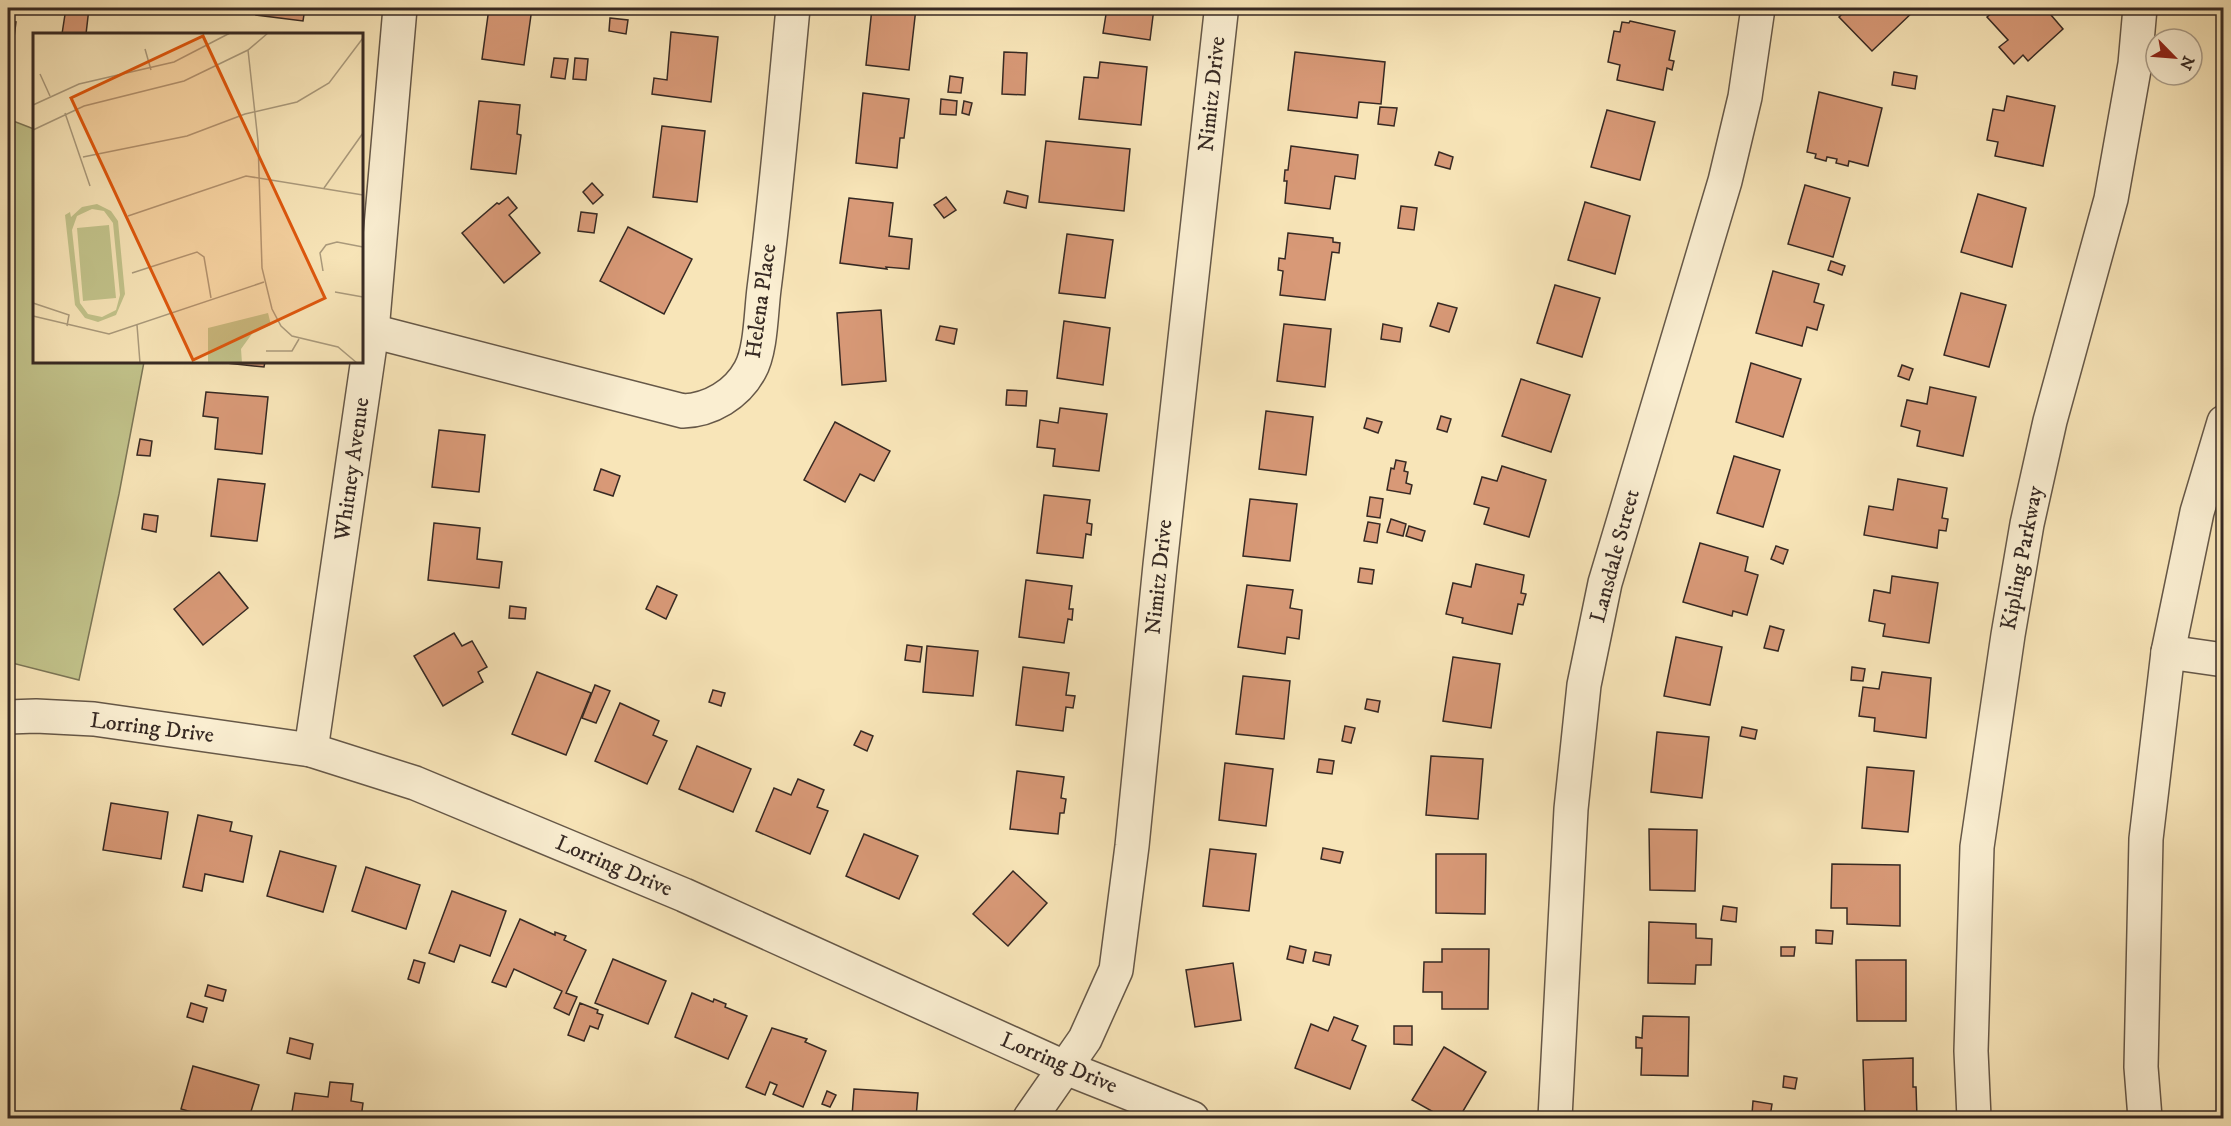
<svg xmlns="http://www.w3.org/2000/svg" width="2231" height="1126" font-family="'IM FELL DW Pica',serif">
<rect width="100%" height="100%" fill="#f8e5b8"/>
<filter id="stains"><feTurbulence type="fractalNoise" baseFrequency=".00333" numOctaves="4"/><feColorMatrix values="0 0 0 0 .2 0 0 0 0 .09 0 0 0 0 .02 0 0 0 .5 -.17"/></filter>
<radialGradient id="worn" r=".72"><stop offset=".6" stop-color="#630" stop-opacity="0"/><stop offset="1" stop-color="#630" stop-opacity=".3"/></radialGradient>
<path fill="#c2c38b" stroke="#7c7657" stroke-width="1.5" d="M8 119 34 129V362H144L119 494 79 680 8 662Z"/>
<g fill="#d89977" stroke="#362923" stroke-width="1.5">
<path d="M66 8H89L86 34H62Z"/>
<path d="M257 8H305L303 21 256 15Z"/>
<path d="M489 8H532L524 65 482 59Z"/>
<path d="M872 8H916L909 70 866 65Z"/>
<path d="M1107 8H1154L1150 40 1103 33Z"/>
<path d="M1849 8H1914L1916 9 1872 51 1839 17Z"/>
<path d="M1998 8H2045L2063 29 2028 61 2023 55 2014 64 1999 47 2008 40 1987 17Z"/>
<path d="M610 18 628 20 626 34 609 31Z"/>
<path d="M8 21 16 22 10 69H8Z"/>
<path d="M1630 21 1675 31 1669 60 1674 61 1672 70 1667 68 1663 90 1617 80 1620 65 1608 62 1614 31 1620 32 1622 22 1629 23Z"/>
<path d="M671 32 718 37 711 102 652 94 654 78 667 80Z"/>
<path d="M1004 52 1027 53 1025 95 1002 94Z"/>
<path d="M1295 52 1385 62 1381 104 1359 102 1357 118 1288 110Z"/>
<path d="M554 58 568 59 565 79 551 77Z"/>
<path d="M575 58 588 59 586 80 573 79Z"/>
<path d="M1100 62 1147 67 1141 125 1079 119 1084 77 1098 78Z"/>
<path d="M1894 72 1917 76 1915 89 1892 85Z"/>
<path d="M950 76 963 78 961 93 948 92Z"/>
<path d="M1819 92 1882 108 1868 166 1849 161 1848 166 1836 163 1837 159 1827 157 1826 161 1815 158 1816 154 1807 152Z"/>
<path d="M863 93 909 99 904 138H900L897 168 856 163Z"/>
<path d="M2007 96 2055 106 2043 166 1995 156 1998 142 1987 140 1993 109 2004 111Z"/>
<path d="M941 99 957 101 956 115 940 114Z"/>
<path d="M479 101 520 105 517 134 521 135 516 174 471 169Z"/>
<path d="M964 101 972 103 969 115 962 113Z"/>
<path d="M1380 107 1397 108 1394 126 1378 124Z"/>
<path d="M1607 110 1655 122 1640 180 1591 167Z"/>
<path d="M662 126 705 131 697 202 653 197Z"/>
<path d="M1046 141 1130 149 1124 211 1039 202Z"/>
<path d="M1291 146 1358 155 1355 179 1335 176 1330 209 1285 203 1287 181H1284L1285 170H1288Z"/>
<path d="M1439 152 1453 157 1450 169 1435 165Z"/>
<path d="M592 183 603 195 593 204 583 192Z"/>
<path d="M1805 185 1850 198 1833 257 1788 244Z"/>
<path d="M1007 191 1028 196 1026 208 1004 203Z"/>
<path d="M1978 194 2026 208 2012 267 1961 252Z"/>
<path d="M508 197 517 208 509 215 540 253 504 283 462 233 497 203 499 204Z"/>
<path d="M946 197 956 210 944 218 934 205Z"/>
<path d="M849 198 893 203 889 236 912 239 909 269 886 267 887 269 840 263Z"/>
<path d="M1585 202 1630 216 1615 274 1568 260Z"/>
<path d="M1401 206 1417 208 1414 230 1398 228Z"/>
<path d="M581 212 597 214 594 233 578 231Z"/>
<path d="M628 227 692 259 664 314 600 281Z"/>
<path d="M1288 233 1333 238V242L1340 243 1339 253 1332 252 1325 300 1280 295 1283 271 1278 270 1279 258 1285 259Z"/>
<path d="M1067 234 1113 240 1105 298 1059 293Z"/>
<path d="M1831 261 1845 266 1842 275 1828 270Z"/>
<path d="M1773 271 1819 284 1814 302 1824 305 1817 330 1807 327 1802 346 1756 333Z"/>
<path d="M1555 285 1600 298 1582 357 1537 343Z"/>
<path d="M1961 293 2006 305 1989 367 1944 355Z"/>
<path d="M1438 303 1457 308 1449 332 1430 326Z"/>
<path d="M881 310 886 381 842 385 837 313Z"/>
<path d="M1064 321 1110 328 1103 385 1057 378Z"/>
<path d="M1284 324 1331 329 1325 387 1277 381Z"/>
<path d="M1383 324 1402 328 1400 342 1381 339Z"/>
<path d="M940 326 957 329 954 344 936 340Z"/>
<path d="M217 362H265L264 367Z"/>
<path d="M1751 363 1801 379 1783 437 1736 422Z"/>
<path d="M1902 365 1913 369 1909 380 1898 376Z"/>
<path d="M1521 379 1570 395 1551 452 1502 436Z"/>
<path d="M1930 387 1976 397 1963 456 1917 446 1920 431 1901 426 1907 400 1927 404Z"/>
<path d="M1007 390 1027 391 1026 406 1006 405Z"/>
<path d="M206 392 268 397 262 454 215 449 218 418 203 416Z"/>
<path d="M1060 408 1107 414 1099 471 1053 466 1055 449 1037 447 1040 420 1058 423Z"/>
<path d="M1266 411 1313 417 1306 475 1259 469Z"/>
<path d="M1441 416 1451 419 1447 432 1437 429Z"/>
<path d="M1367 418 1382 422 1378 433 1364 428Z"/>
<path d="M835 422 890 451 874 481 860 474 845 502 804 480Z"/>
<path d="M439 430 485 435 479 492 432 487Z"/>
<path d="M140 439 152 441 150 456 137 455Z"/>
<path d="M1734 456 1780 470 1763 527 1717 513Z"/>
<path d="M1396 460 1406 462 1404 471 1408 472 1406 483 1412 485 1410 494 1387 490 1391 468 1394 469Z"/>
<path d="M1502 466 1546 480 1529 537 1484 524 1489 508 1474 504 1482 477 1497 481Z"/>
<path d="M601 469 620 476 613 496 594 490Z"/>
<path d="M218 479 265 484 257 541 211 536Z"/>
<path d="M1898 479 1947 488 1942 518 1948 519 1946 531 1939 530 1937 548 1864 535 1869 506 1893 510Z"/>
<path d="M1044 495 1090 500 1087 523 1092 524 1091 535 1086 534 1083 558 1037 553Z"/>
<path d="M1370 497 1383 499 1380 518 1367 516Z"/>
<path d="M1250 499 1297 504 1290 561 1243 556Z"/>
<path d="M144 514 158 516 156 532 142 529Z"/>
<path d="M1391 519 1406 524 1403 536 1387 532Z"/>
<path d="M1368 522 1380 524 1377 543 1364 541Z"/>
<path d="M434 523 480 528 477 559 502 562 499 588 428 580Z"/>
<path d="M1409 526 1425 531 1422 541 1406 536Z"/>
<path d="M1700 543 1748 557 1745 571 1758 575 1747 615 1733 611 1732 616 1683 602Z"/>
<path d="M1776 546 1788 550 1783 564 1771 559Z"/>
<path d="M1476 564 1524 575 1521 593 1526 594 1523 605 1518 604 1512 634 1462 623 1463 618 1446 614 1453 583 1471 587Z"/>
<path d="M1360 568 1374 570 1372 584 1358 582Z"/>
<path d="M219 572 248 608 203 645 174 609Z"/>
<path d="M1892 576 1938 583 1929 643 1883 636 1885 624 1869 621 1874 590 1890 593Z"/>
<path d="M1026 580 1072 586 1069 609H1073L1072 620 1068 619 1064 643 1019 637Z"/>
<path d="M1247 585 1293 590 1290 608 1302 610 1299 639 1287 637 1285 654 1238 647Z"/>
<path d="M657 586 677 595 666 619 646 609Z"/>
<path d="M510 606 526 608 525 619 509 618Z"/>
<path d="M1770 626 1784 630 1778 651 1764 648Z"/>
<path d="M454 633 462 646 472 641 487 667 478 672 483 682 443 706 414 656Z"/>
<path d="M1676 637 1722 647 1710 705 1664 696Z"/>
<path d="M907 645 922 647 920 662 905 660Z"/>
<path d="M927 646 978 651 973 696 923 692Z"/>
<path d="M1453 657 1500 664 1491 728 1443 721Z"/>
<path d="M1023 667 1069 673 1066 695 1075 696 1073 708 1066 707 1063 731 1016 725Z"/>
<path d="M1852 667 1865 669 1863 681 1851 680Z"/>
<path d="M537 672 591 693 566 755 512 734Z"/>
<path d="M1882 672 1931 678 1926 738 1874 731 1875 718 1859 716 1863 687 1879 689Z"/>
<path d="M1243 676 1290 681 1284 739 1236 734Z"/>
<path d="M595 685 610 691 596 723 582 718Z"/>
<path d="M713 690 725 693 721 706 709 702Z"/>
<path d="M1367 699 1380 701 1378 712 1365 709Z"/>
<path d="M620 703 659 721 653 735 667 741 647 784 595 761Z"/>
<path d="M1345 726 1355 728 1351 743 1342 741Z"/>
<path d="M1742 727 1757 730 1755 739 1740 736Z"/>
<path d="M861 731 873 736 867 751 854 745Z"/>
<path d="M1657 732 1709 737 1702 798 1651 792Z"/>
<path d="M697 746 751 769 733 812 679 789Z"/>
<path d="M1431 756 1483 759 1478 819 1426 815Z"/>
<path d="M1319 759 1334 761 1332 774 1317 772Z"/>
<path d="M1225 763 1273 769 1266 826 1219 820Z"/>
<path d="M1867 767 1914 771 1908 832 1862 828Z"/>
<path d="M1017 771 1064 777 1061 798 1066 799 1064 813H1060L1058 834 1010 829Z"/>
<path d="M798 779 824 790 817 807 828 811 810 854 756 831 774 788 791 795Z"/>
<path d="M111 803 168 812 161 859 103 850Z"/>
<path d="M198 815 232 822 230 831 252 836 243 882 205 874 202 891 183 887Z"/>
<path d="M1649 829 1697 830 1695 891 1650 890Z"/>
<path d="M864 834 918 856 899 899 846 876Z"/>
<path d="M1323 848 1343 852 1340 863 1321 859Z"/>
<path d="M1210 849 1256 854 1249 911 1203 906Z"/>
<path d="M280 851 336 866 323 912 267 896Z"/>
<path d="M1436 854H1486L1485 914 1436 913Z"/>
<path d="M1832 864 1900 865V926L1847 924V908H1831Z"/>
<path d="M366 867 420 885 406 929 352 911Z"/>
<path d="M1013 871 1047 903 1008 946 973 914Z"/>
<path d="M452 891 506 911 490 956 460 945 454 962 429 953Z"/>
<path d="M1723 906 1737 908 1736 922 1721 920Z"/>
<path d="M520 919 555 935V932L566 936 564 940 586 950 566 993 577 997 569 1015 554 1008 562 991 514 969 506 987 492 982Z"/>
<path d="M1649 922 1696 924V938L1712 939 1711 965H1696L1695 984 1648 983Z"/>
<path d="M1816 930 1833 931 1832 944 1816 943Z"/>
<path d="M1290 946 1306 950 1303 963 1287 959Z"/>
<path d="M1781 947H1795L1794 956H1781Z"/>
<path d="M1442 949H1489L1488 1009H1442V992H1423L1424 962H1442Z"/>
<path d="M1315 952 1331 955 1329 965 1313 961Z"/>
<path d="M613 959 666 981 648 1024 595 1003Z"/>
<path d="M414 960 425 963 419 983 408 979Z"/>
<path d="M1856 960H1906V1021H1857Z"/>
<path d="M1233 963 1241 1020 1195 1027 1186 970Z"/>
<path d="M2220 964H2224V1024L2222 995H2220Z"/>
<path d="M208 985 226 990 223 1001 205 996Z"/>
<path d="M692 993 713 1002 714 999 726 1004 725 1007 747 1016 728 1059 675 1037Z"/>
<path d="M191 1003 207 1008 203 1022 187 1017Z"/>
<path d="M580 1003 598 1010 597 1013 603 1015 598 1029 590 1026 584 1041 568 1035Z"/>
<path d="M1643 1016 1689 1017 1688 1076 1641 1075 1642 1048H1636V1037L1642 1038Z"/>
<path d="M1334 1017 1358 1026 1352 1040 1366 1046 1350 1089 1295 1068 1311 1024 1328 1031Z"/>
<path d="M1394 1026H1412V1045L1394 1044Z"/>
<path d="M772 1028 807 1039 805 1042 826 1051 803 1107 773 1094 777 1085 770 1082 765 1095 746 1087Z"/>
<path d="M290 1038 313 1044 310 1059 287 1053Z"/>
<path d="M1444 1047 1486 1072 1459 1118H1444L1412 1100Z"/>
<path d="M1913 1058V1087H1916L1917 1118H1865L1863 1060Z"/>
<path d="M193 1066 259 1085 249 1118H213L181 1109Z"/>
<path d="M1784 1076 1797 1078 1795 1089 1783 1087Z"/>
<path d="M330 1082 353 1084 351 1101 363 1103 361 1118H291L295 1093 328 1097Z"/>
<path d="M854 1089 918 1093 916 1118H869L852 1116Z"/>
<path d="M827 1091 836 1095 830 1107 822 1104Z"/>
<path d="M1753 1101 1772 1104 1770 1117 1752 1114Z"/>
</g>
<g fill="none" stroke-linecap="round" stroke-linejoin="round">
<g stroke="#665848" stroke-width="36">
<g id="minor">
<path d="M372 331 683 411C711 410 737 394 750 370 761 351 761 312 764 289 776 196 784 102 793 8"/>
<path d="M2168 652 2224 660"/>
<path d="M8 717 36 716 94 719 311 750 415 783 684 895 1066 1068 1192 1118"/>
<path d="M311 750 372 331 400 8"/>
<path d="M1030 1118 1085 1039 1116 970 1132 846 1160 565 1221 13"/>
<path d="M1555 1118 1571 809 1584 685 1605 583 1725 181 1745 97 1758 8"/>
<path d="M1974 1118 1971 1051 1977 847 2008 635 2027 524 2050 421 2111 199 2135 64 2140 8"/>
<path d="M2145 1118 2141 1067 2146 839 2168 652 2197 512 2224 422"/>
</g>
</g>
<use href="#minor" stroke="#faeed1" stroke-width="33"/>
</g>
<g text-anchor="middle" dominant-baseline="central" stroke-width="4.5" stroke-linejoin="round" paint-order="stroke">
<g font-size="22" fill="#362923" stroke="#faeed1">
<text transform="translate(1212 94) rotate(-84)">Nimitz Drive</text>
<text transform="translate(761 301) rotate(-82)">Helena Place</text>
<text transform="translate(352 469) rotate(-82)">Whitney Avenue</text>
<text transform="translate(1615 556) rotate(-75)">Lansdale Street</text>
<text transform="translate(2022 558) rotate(-79)">Kipling Parkway</text>
<text transform="translate(1159 577) rotate(-84)">Nimitz Drive</text>
<text transform="translate(152 728) rotate(7)">Lorring Drive</text>
<text transform="translate(614 866) rotate(23)">Lorring Drive</text>
<text transform="translate(1059 1063) rotate(23)">Lorring Drive</text>
</g>
</g>
<g transform="translate(33 33)">
<rect width="330" height="330" fill="#f8e5b8"/>
<path d="M64 171 78 178 85 188 92 261 83 282 65 289 52 285 42 272 32 182 37 179 38 184 49 174ZM59 176 71 178 80 190 87 262 83 277 69 284 55 281 47 270 39 197 44 183ZM76 192 83 265 50 268 44 195ZM235 280 238 292 221 298 208 316 209 330H175V295Z" fill="#c2c38b" fill-rule="evenodd"/>
<path fill="none" stroke="#aa9a7c" stroke-width="1.5" d="M112 16 118 37M215 17 225 108 229 235 239 276 248 293 259 303 305 314 324 330M7 41 17 63M0 72 46 51 141 29 197 0M32 80 57 153M0 97 51 73 151 48 215 17 235 0M50 124 154 103 212 81 264 69 296 50 330 5M291 155 330 100M95 183 213 143 330 162M290 238 287 220 293 212 304 209 330 214M99 240 164 219 171 224 178 265M302 259 330 264M0 270 36 282 34 293M0 283 76 301 231 249M104 292 107 330M233 318H259L266 306"/>
<path fill="#df570d" fill-opacity="0.15" stroke="#df570d" stroke-width="3" d="M170 3 292 265 160 327 38 65Z"/>
<rect width="330" height="330" fill="none" stroke="#362923" stroke-width="3"/>
</g>
<rect width="2231" height="1126" fill="none" stroke="#f8e5b8" stroke-width="30"/>
<rect x="9" y="9" width="2213" height="1108" fill="none" stroke="#362923" stroke-width="3"/>
<rect x="15" y="15" width="2201" height="1096" fill="none" stroke="#362923" stroke-width="1.5"/>
<g transform="translate(2174 57) rotate(115)"><circle r="28" fill="#faeed1" stroke="#ac9f8b" stroke-width="1.5"/>
<path d="M0-4.5L10 22L0 15L-10 22Z" fill="#8f2418"/>
<text y="-9" font-size="16" font-weight="bold" text-anchor="middle" fill="#362923">N</text>
</g>
<rect width="100%" height="100%" filter="url(#stains)"/>
<rect width="100%" height="100%" fill="url(#worn)"/>
</svg>
